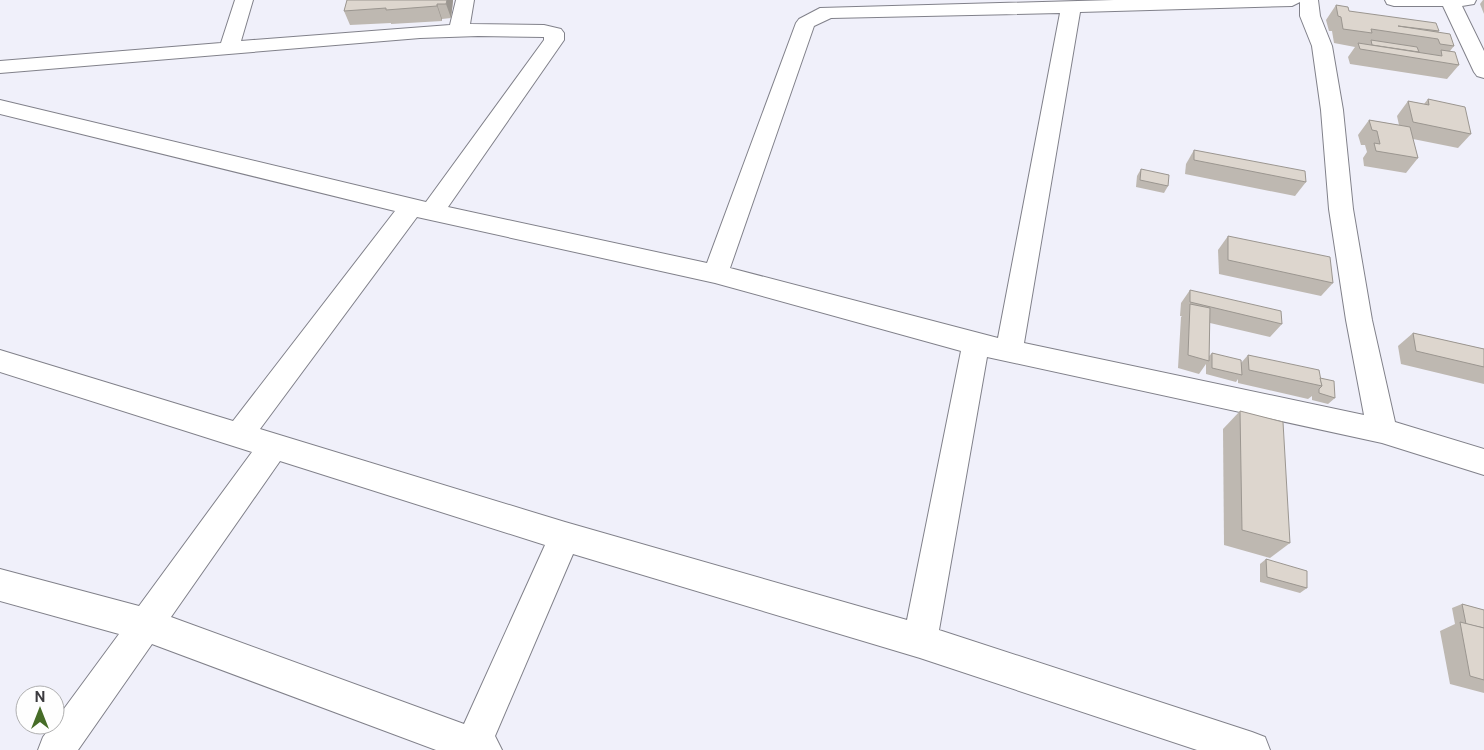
<svg xmlns="http://www.w3.org/2000/svg" width="1484" height="750" font-family="'Public Sans',sans-serif">
<rect width="100%" height="100%" fill="#f0f0fa"/>
<g fill="none" stroke-linecap="round" stroke-linejoin="round">
<g stroke="#81818a" stroke-width="2">
<g id="minor">
<path d="M235 0H253L241 41 450 25 456 0H474L470 24 544 25 561 29 564 33V40L448 207 707 263 796 23 799 19 820 8 1114 0H1318L1320 16 1332 46 1343 110 1353 209 1372 320 1395 422 1484 449V475L1382 443 987 357 939 630 1252 732 1265 737 1270 750H1197L920 658 573 554 495 736 502 750H436L152 644 78 750H38L43 737 52 725H55V721L119 634 0 601V569L139 606 252 452 0 372V350L233 421 395 211 0 114V100L426 202 544 40V37L478 36 420 38 0 73V61L221 43ZM1300 2V16L1312 46 1321 110 1329 209 1346 320 1364 415 1024 343 1080 12 1292 6ZM1060 13 998 338 730 268 814 26 831 18ZM417 217 715 283 961 351 907 620 565 522 260 429ZM280 461 545 545 464 724 171 617Z"/>
<path d="M1385 0H1476L1474 4 1462 6 1484 51V78L1477 76 1474 72 1443 6H1394L1387 4Z"/>
</g>
</g>
<use href="#minor" fill="#fff" fill-rule="evenodd"/>
</g>
<g fill="#beb8b1">
<path d="M347 0H453V1L451 18 442 19V21L391 24V23L350 25 344 11Z"/>
<path d="M1483 0H1484V14L1480 4Z"/>
<path d="M1336 5 1349 11 1439 31 1438 32 1454 46 1450 51 1459 65 1447 79 1350 64 1348 57 1355 47 1334 43 1332 31H1329L1326 20Z"/>
<path d="M1428 99 1471 134 1458 148 1413 139 1418 158 1406 173 1364 166 1363 158 1367 152 1365 145H1361L1358 135 1369 120 1399 125 1397 116 1408 101 1424 104Z"/>
<path d="M1194 150 1306 182 1295 196 1185 174 1186 164Z"/>
<path d="M1141 169 1168 186 1164 193 1136 187 1137 176Z"/>
<path d="M1228 236 1333 283 1321 296 1219 274 1218 250Z"/>
<path d="M1190 290 1282 324 1270 337 1210 323 1209 356 1212 353 1241 363 1248 355 1320 378 1335 398 1328 404 1312 400V396L1308 399 1238 383V379L1236 382 1206 374V364L1199 374 1178 368 1181 317 1182 316H1180L1181 303Z"/>
<path d="M1413 333 1484 349V384L1401 364 1398 346Z"/>
<path d="M1240 411 1290 543 1270 558 1224 545 1223 429Z"/>
<path d="M1266 559 1307 588 1300 593 1260 582V564Z"/>
<path d="M1462 604 1484 610V693L1450 684 1440 631 1455 624 1452 608Z"/>
</g>
<g fill="#9b9690">
<path d="M447 0H453V1L451 18 446 4Z"/>
<path d="M437 4 442 19V21L437 6Z"/>
</g>
<g fill="#ddd6ce" stroke="#9b9690">
<path d="M347 0H447L446 4H437V6L386 10V8L344 11Z"/>
<path d="M1336 5 1348 7 1349 11 1436 23 1439 31 1398 26 1450 34 1454 46 1440 44 1438 39 1371 29 1372 33 1343 29 1341 17 1338 16Z"/>
<path d="M1371 40 1417 47 1419 52 1372 45Z"/>
<path d="M1358 43 1442 56 1441 50 1455 52 1459 65 1360 49Z"/>
<path d="M1428 99 1465 107 1471 134 1413 122 1408 101 1429 105Z"/>
<path d="M1369 120 1410 127 1418 158 1376 151 1374 143 1380 144 1377 131 1372 130Z"/>
<path d="M1194 150 1305 171 1306 182 1194 160Z"/>
<path d="M1141 169 1169 175 1168 186 1140 180Z"/>
<path d="M1228 236 1330 257 1333 283 1228 260Z"/>
<path d="M1190 290 1281 311 1282 324 1190 302Z"/>
<path d="M1190 304 1210 308 1209 361 1188 355Z"/>
<path d="M1413 333 1484 349V367L1416 351Z"/>
<path d="M1212 353 1241 360 1242 375 1212 368Z"/>
<path d="M1248 355 1319 370 1322 386 1249 370Z"/>
<path d="M1320 378 1334 381 1335 398 1319 393V389L1322 386Z"/>
<path d="M1240 411 1283 422 1290 543 1242 530Z"/>
<path d="M1266 559 1307 571V588L1267 577Z"/>
<path d="M1462 604 1484 610V628L1466 624Z"/>
<path d="M1460 622 1484 628V680L1470 676Z"/>
</g>
<g transform="translate(40 710)"><circle r="24" fill="#fefefe" stroke="#b0b0b1"/>
<path d="M0-4L9 19L0 12L-9 19Z" fill="#466c27"/>
<text y="-8" font-size="14" font-weight="bold" text-anchor="middle" fill="#3b3a3e">N</text>
</g>
</svg>
